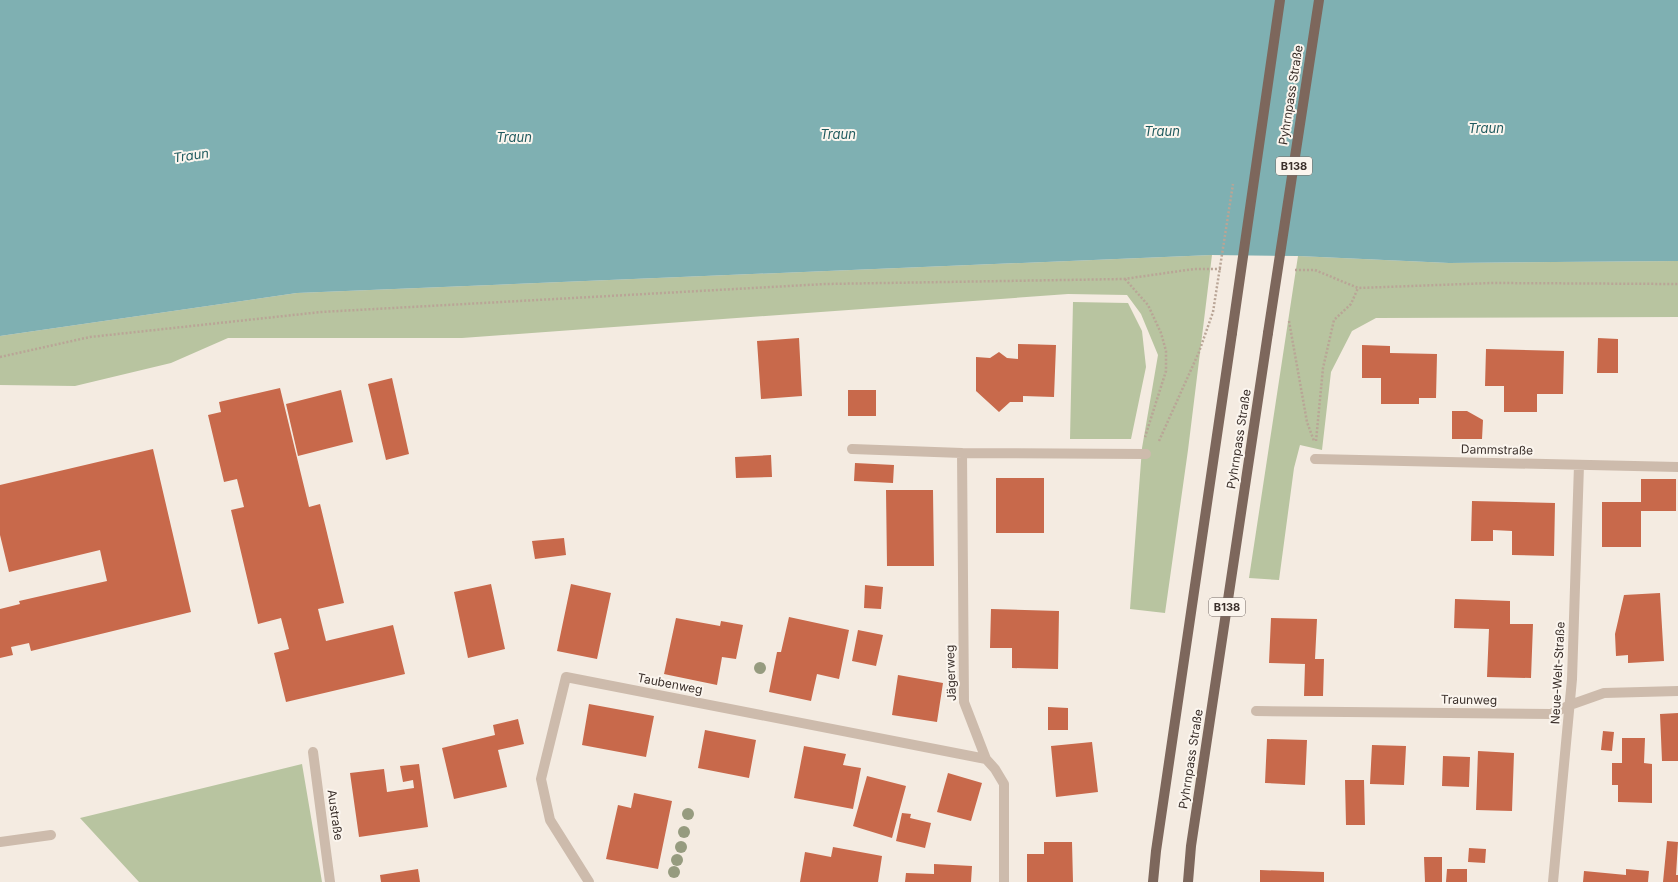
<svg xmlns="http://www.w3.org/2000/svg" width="1678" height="882" viewBox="0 0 1678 882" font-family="Inter,sans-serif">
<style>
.green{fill:#b8c4a0}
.water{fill:#7fb0b2}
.building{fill:#c8694b}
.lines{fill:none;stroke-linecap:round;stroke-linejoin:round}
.path{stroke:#b9a596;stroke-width:2.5;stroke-dasharray:2 2;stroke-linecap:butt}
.street{stroke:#cdbbac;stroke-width:10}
.primary{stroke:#7d675c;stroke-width:10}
.path-bridge{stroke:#b9a596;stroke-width:2.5;stroke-dasharray:2 2;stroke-linecap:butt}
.primary-bridge{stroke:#7d675c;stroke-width:10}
.tree{fill:#969b7f}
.labels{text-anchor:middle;stroke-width:4;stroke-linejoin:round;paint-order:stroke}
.shield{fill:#fbf5ee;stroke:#756b66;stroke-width:1}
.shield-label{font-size:11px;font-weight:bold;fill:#3b302b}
.street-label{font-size:12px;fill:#3b302b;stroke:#fbf5ee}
.water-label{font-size:13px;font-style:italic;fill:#1f5a5e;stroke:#fbf5ee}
</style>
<rect width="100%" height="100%" fill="#f4ebe1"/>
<path class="green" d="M1212,255L1188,450L1165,613L1130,609L1142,448L1158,355L1141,314L1127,295L1068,294L462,338H228L171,363L75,386L0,385V336L297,293Z
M1298,256L1449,263L1678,261V317L1376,318L1352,331L1331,372L1322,450L1300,445L1294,468L1279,580L1249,578Z
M1073,302L1128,303L1142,331L1146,367L1131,439H1070Z
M302,764L322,882H139L80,818Z"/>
<path class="water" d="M0,0H1678V261L1449,263L1298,256L1212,255L297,293L0,336Z"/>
<path class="building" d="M799,338L802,396L761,399L757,341Z
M1598,338L1618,339V373H1597Z
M1018,344L1056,345L1054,397L1023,396V402H1010L999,412L976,391V357L990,358L999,352L1007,358L1018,359Z
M1362,345L1390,346V353L1437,354L1436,398H1419V404H1381V378H1362Z
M1486,349L1564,351L1563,394H1537V412H1504V386H1485Z
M392,378L409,454L386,460L368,384Z
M280,388L309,507L320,504L344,603L318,609L326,641L393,625L405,674L286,702L274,653L289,649L281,618L258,624L231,510L244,507L237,479L224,482L208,415L221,412L219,402Z
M341,390L353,442L298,456L286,404Z
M848,390H876V416H848Z
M1452,411H1467L1483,420L1482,439H1452Z
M153,449L191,612L31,651L29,643L11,647L13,655L0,658V609L20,604L19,601L107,581L100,550L9,572L0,535V485Z
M771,455L772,477L736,478L735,457Z
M855,463L894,465L893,483L854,481Z
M996,478H1044V533H996Z
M1641,479H1676V511H1641V547H1602V502H1641Z
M886,490H933L934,566H887Z
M1472,501L1555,503L1554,556L1512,555V531L1493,530V541H1471Z
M564,538L566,555L535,559L532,541Z
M491,584L505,649L468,658L454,592Z
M571,584L611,593L597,659L557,651Z
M865,585L883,587L881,609L864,608Z
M1660,593L1664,661L1628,663V655L1616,656L1615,634L1624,595Z
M1455,599L1510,601V624H1533L1531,678L1487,677L1489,629L1454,628Z
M991,609L1059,611L1058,669L1012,668V648H990Z
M789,617L849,630L839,679L817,674L811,701L769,692L777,652H781Z
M676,618L720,626L721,621L743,625L736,659L722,657L717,685L664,674Z
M1271,618L1317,619L1315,659H1324L1323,696H1304L1305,664L1269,663Z
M858,630L883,635L876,666L852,661Z
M898,675L943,683L937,722L892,715Z
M589,704L654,716L646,757L582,745Z
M1048,707L1068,708V730H1048Z
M1678,713V761H1662L1660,714Z
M518,719L524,744L498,750L507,787L454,799L442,748L495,735L493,725Z
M705,730L756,740L749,778L698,768Z
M1603,731L1614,732L1612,751L1601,750Z
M1622,738H1645L1644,763L1652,764V803L1618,802V785H1612V763H1622Z
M1267,739L1307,740L1305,785L1265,783Z
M1092,742L1098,792L1056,797L1051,746Z
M1372,745L1406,746L1404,785L1370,784Z
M804,746L846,754L843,765L861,768L853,809L794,798Z
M1478,751L1514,753L1512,811L1476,810Z
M1443,756L1470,757L1469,787L1442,786Z
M419,764L428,827L359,837L350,773L384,769L387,792L414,788L413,780L403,782L400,766Z
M948,773L982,783L971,821L937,812Z
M867,776L906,786L892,838L853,826Z
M1345,780H1364L1365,825H1346Z
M634,793L672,801L658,869L606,859L618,805L631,808Z
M902,813L911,814L910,818L931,823L925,848L896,841Z
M1667,841L1678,842L1676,875H1678V882H1663Z
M1044,842H1072L1073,882H1027V854H1044Z
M833,847L882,856L878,882H800L805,852L831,857Z
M1469,848L1486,849L1485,863L1468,862Z
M1424,857H1442V882H1425Z
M934,864L972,866L971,882H905L906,873L934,874Z
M418,869L420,882H381L380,875Z
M1447,869H1467V882H1446Z
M1626,869L1649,871L1648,882H1583L1584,871L1626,875Z
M1260,870L1324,872V882H1260Z"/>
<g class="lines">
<path class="path" d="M1295,270H1315L1358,288L1492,283L1678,284
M1125,279L1148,305L1161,333L1166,351V371L1145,437
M1289,321L1307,422L1314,441
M0,357L90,337L321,312L825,284L1124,279L1194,269H1222
M1159,441L1199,352L1213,312
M1316,441L1323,368L1334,320L1351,304L1358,288"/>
<path class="street" d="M852,449L962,453
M1315,459L1678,467
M1256,711L1551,714L1570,705L1604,693L1678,691
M313,752L330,882
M0,842L51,835
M589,882L550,820L541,779L566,677L986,759
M1004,882V784L995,769L986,759L964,702L962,453L1146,454
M1553,882L1572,679L1579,465"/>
<path class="primary" d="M1153,882L1156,851L1232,333
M1188,882L1191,846L1268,333"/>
<path class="path-bridge" d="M1213,312L1233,184"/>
<path class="primary-bridge" d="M1232,333L1280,0
M1268,333L1319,0"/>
</g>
<g class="tree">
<circle cx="760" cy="668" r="6"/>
<circle cx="688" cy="814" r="6"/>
<circle cx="684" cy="832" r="6"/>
<circle cx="681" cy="847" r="6"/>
<circle cx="677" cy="860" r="6"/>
<circle cx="674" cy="872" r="6"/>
</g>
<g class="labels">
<g class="shield">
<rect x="1276" y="157" width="36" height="18" rx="3"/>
<rect x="1209" y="598" width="36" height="18" rx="3"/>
</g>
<g class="shield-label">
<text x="1294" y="170">B138</text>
<text x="1227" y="611">B138</text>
</g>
<g class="street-label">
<text transform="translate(1291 95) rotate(-81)" y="4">Pyhrnpass Straße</text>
<text transform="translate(1239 439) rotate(-81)" y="4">Pyhrnpass Straße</text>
<text transform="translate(1497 450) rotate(1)" y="4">Dammstraße</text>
<text transform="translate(951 673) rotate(-92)" y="4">Jägerweg</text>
<text transform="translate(1558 673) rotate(-87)" y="4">Neue-Welt-Straße</text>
<text transform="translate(670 684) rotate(11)" y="4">Taubenweg</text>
<text transform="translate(1469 700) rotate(1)" y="4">Traunweg</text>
<text transform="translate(1191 759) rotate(-81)" y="4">Pyhrnpass Straße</text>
<text transform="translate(335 815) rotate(82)" y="4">Austraße</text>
</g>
<g class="water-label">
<text x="1486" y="133">Traun</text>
<text x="1162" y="136">Traun</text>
<text x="838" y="139">Traun</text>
<text x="514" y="142">Traun</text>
<text transform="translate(191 155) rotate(-8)" y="5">Traun</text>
</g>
</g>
</svg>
